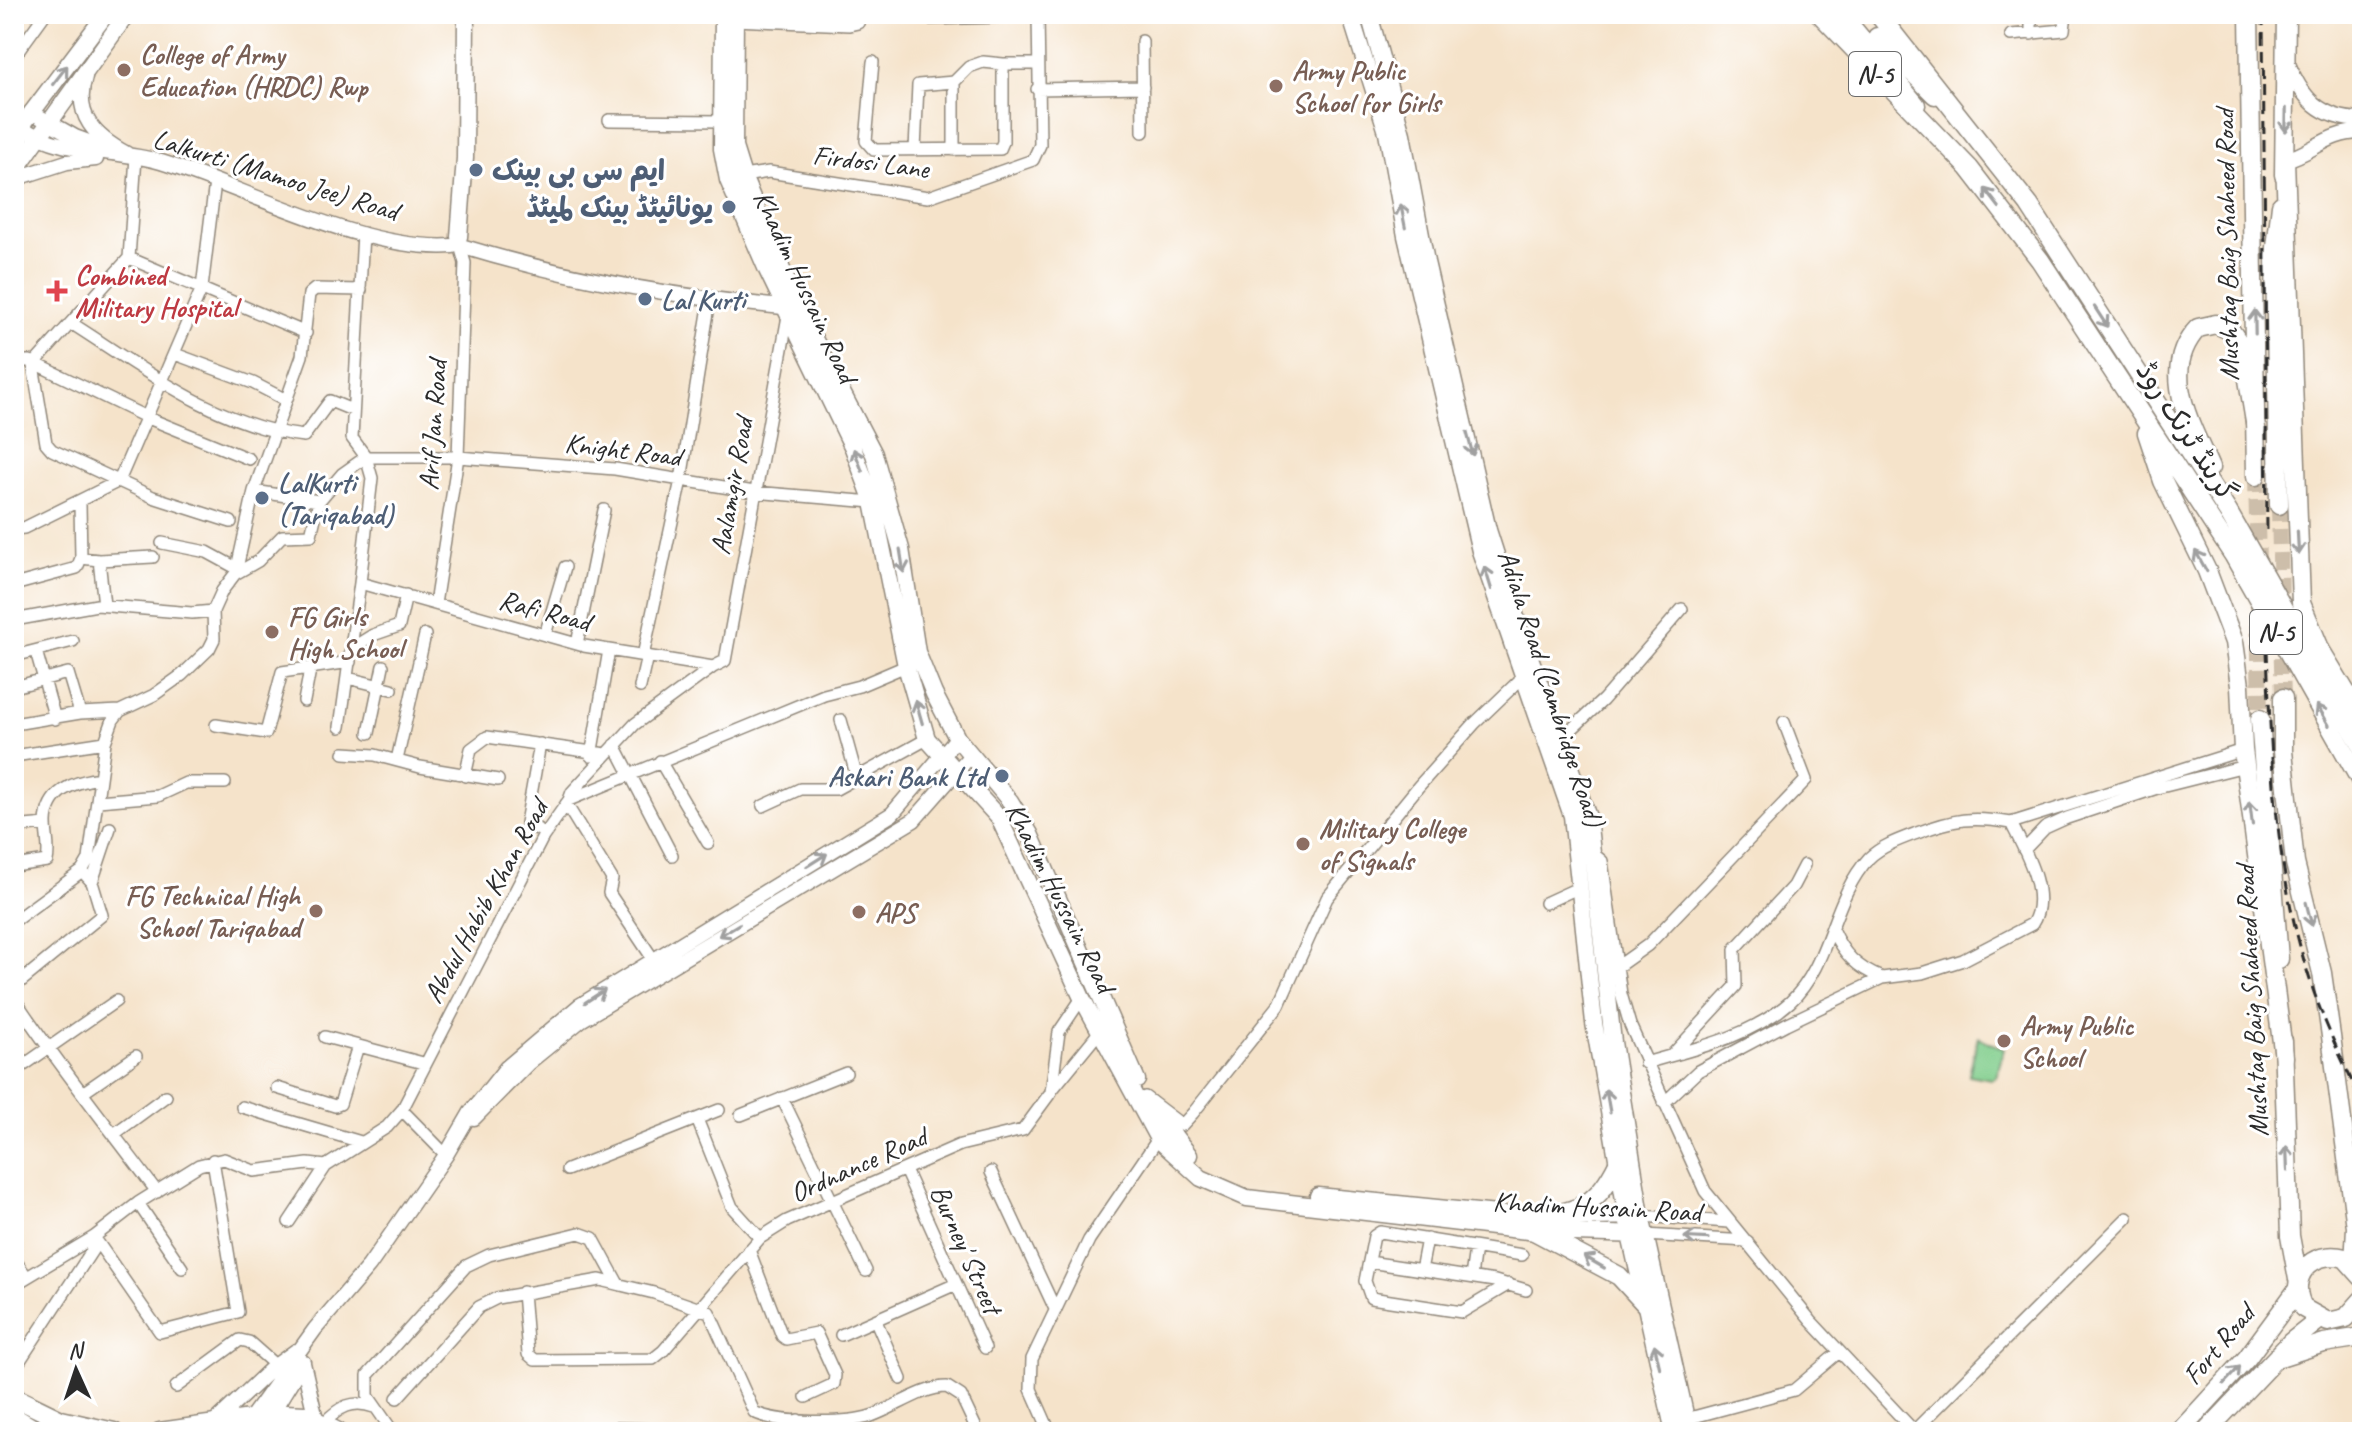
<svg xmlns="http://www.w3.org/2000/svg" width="2376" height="1446" viewBox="0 0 2376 1446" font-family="Caveat,'Playpen Sans Arabic',sans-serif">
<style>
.green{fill:#80cd8b;stroke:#567c5b;stroke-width:2}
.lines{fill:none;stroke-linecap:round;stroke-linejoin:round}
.secondary-tunnel{stroke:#cdbeaa;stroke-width:16;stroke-dasharray:16 8;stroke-linecap:butt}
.minor-casing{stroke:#90877a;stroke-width:14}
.tertiary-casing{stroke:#90877a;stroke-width:17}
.secondary-casing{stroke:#90877a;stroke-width:19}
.primary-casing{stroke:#90877a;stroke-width:21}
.trunk-casing{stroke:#90877a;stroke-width:21}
.minor{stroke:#fff;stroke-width:11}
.tertiary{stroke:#fff;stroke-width:14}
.secondary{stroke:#fff;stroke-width:16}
.primary{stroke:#fff;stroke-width:18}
.trunk{stroke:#fff;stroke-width:18}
.rail{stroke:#2b2b2b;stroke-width:3;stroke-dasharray:12 6;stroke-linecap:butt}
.oneway{stroke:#a0a0a0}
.education-dot{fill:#8d6e63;stroke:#fff;stroke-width:3}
.service-dot{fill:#5c6f8a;stroke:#fff;stroke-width:3}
.health-dot{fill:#e0444e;stroke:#fff;stroke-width:3}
.labels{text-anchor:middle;stroke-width:6;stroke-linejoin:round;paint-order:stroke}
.shield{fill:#fff;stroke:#6b6b6b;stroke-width:2}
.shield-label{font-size:26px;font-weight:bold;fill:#2b2b2b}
.education-label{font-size:28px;font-weight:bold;fill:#785e54;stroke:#fff;text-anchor:start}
.street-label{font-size:28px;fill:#2b2b2b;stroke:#fff}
.service-label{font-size:28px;font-weight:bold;fill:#4e5e75;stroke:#fff;text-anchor:start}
.health-label{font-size:28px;font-weight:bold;fill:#be3a42;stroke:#fff;text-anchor:start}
</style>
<rect width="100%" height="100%" fill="#fff"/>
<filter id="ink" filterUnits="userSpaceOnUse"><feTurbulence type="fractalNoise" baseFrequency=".0125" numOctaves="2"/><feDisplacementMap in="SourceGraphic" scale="16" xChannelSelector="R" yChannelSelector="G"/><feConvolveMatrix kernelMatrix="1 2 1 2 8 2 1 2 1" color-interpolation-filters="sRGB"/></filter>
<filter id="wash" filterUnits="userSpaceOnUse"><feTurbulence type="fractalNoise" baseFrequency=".006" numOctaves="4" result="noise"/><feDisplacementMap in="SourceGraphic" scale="32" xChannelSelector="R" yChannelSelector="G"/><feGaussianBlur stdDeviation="1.8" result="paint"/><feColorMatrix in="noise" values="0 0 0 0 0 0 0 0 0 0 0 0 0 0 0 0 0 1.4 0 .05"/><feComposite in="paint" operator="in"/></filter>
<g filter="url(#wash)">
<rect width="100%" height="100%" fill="#f5e3ca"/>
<path class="green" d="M1978,1037L2004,1049L1996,1077L1991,1079L1969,1075Z"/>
</g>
<g filter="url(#ink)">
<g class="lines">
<path class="secondary-tunnel" d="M2256,476L2258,565
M2279,505L2281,607
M2258,596L2260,719
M2281,634L2283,698"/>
<defs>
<path id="minor" d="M918,14L929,19L1038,16
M2031,14V34
M735,20L849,25L858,23L862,14
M2011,35L2064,30L2066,14
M1142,41L1143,132
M14,57L45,14
M873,62L866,141L874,150L1000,149L1003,142V64H1037
M954,82V150
M1037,89L1143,87
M609,120L722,121
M915,150L918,85L954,82L969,67L983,62L1003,64
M136,157L129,258L33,365L46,443L52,450L153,497L231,522
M743,176L769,172L928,197L1033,160L1040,145L1038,14
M363,233L352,438L366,457L372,478L360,583L584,646L713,667L725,661L788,316
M129,258L306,333
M71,323C142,368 218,427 304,436L330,401L352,410
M175,354L253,383L284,399
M14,361H30L148,418L249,459
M254,491L319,501
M80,504L81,558L99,560L104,605
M14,529L24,528L119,481L202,288L215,182
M162,543L207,552L240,570
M99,560L153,557
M237,568L254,491L302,356L309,294L315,289L361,290
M14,585L77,568L81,558
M435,604L458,457L465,263L461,249
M14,620L97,605L192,613L213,611
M545,635L565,567
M577,644L604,510
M352,648L373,635L399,626L406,595
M36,651L55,719
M14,656L73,641
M643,656L681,480L710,300
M348,678L392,689
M14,687L68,673L80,713
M640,687L647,656
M304,701L310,670
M841,720L857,778
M14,724L80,713L120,711
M216,725L266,733L282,672L350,662
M340,727L360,583
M369,733L383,666
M1560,740L1603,700L1682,609
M540,744L526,823L545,833
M615,745L672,855
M344,753L375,755L420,767L498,780
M14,756L105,742
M591,756L609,650
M397,760L425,635
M660,761L708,843
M465,776L471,749L487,737L606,754
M569,800L572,792L635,724L713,667
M98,801L158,796L186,783H225
M566,804L612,879L609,893L653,959
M763,806L800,789H836L927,739
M14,827L46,824
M2024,850L2045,828L2067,818L2157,788L2245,766
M1591,852L1602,861L1621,994L1630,1025L1705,1191L1811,1321L1915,1432
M14,866L47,861C50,848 46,836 46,823C47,791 73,782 99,778
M92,882L110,828
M1545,903L1580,887
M14,921L82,871L89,859L105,742L113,720L120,711L154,695L182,675L209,649L214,639L213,611L222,591L235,574L258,561L282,536L311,535L319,501L342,474L366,457H458L615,469L754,492L873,502
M1832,929C1843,954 1857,968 1882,978
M1617,967L1648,945L1806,780L1784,722
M14,987L102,915L92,882L82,871
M14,998C58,1065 109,1127 157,1192
M325,1037L423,1063
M1672,1055L1736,986L1735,949L1793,886L1804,865
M1645,1063C1694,1049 1751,1037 1790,1002C1831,964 1831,899 1869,858C1881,846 1901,839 1917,833C1954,819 1972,816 2011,823L2243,750
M14,1072L116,1001
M277,1088L335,1106L340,1104L358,1046
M1051,1091L1100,1031
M84,1092L136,1056
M1145,1097L1182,1125L1193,1113L1279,1005L1327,898L1418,787L1474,724L1523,677
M782,1098L866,1271
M1664,1103L1698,1071L1786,1024L1882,978L1922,973L1963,960L2032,924C2051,895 2025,851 2011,823
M242,1107L361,1142
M402,1110L446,1155
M741,1115L846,1073
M697,1119L732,1207L760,1238
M114,1134L166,1096
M567,1170L719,1110
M905,1170L985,1348
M991,1172L1055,1309
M138,1203L182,1268
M1641,1216L1729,1222
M289,1222L326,1166
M1645,1235L1747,1241
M94,1237L160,1332L238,1312L213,1160
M749,1250L782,1336L786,1339L816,1333L835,1375L834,1384L806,1397
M14,1259L27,1277
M1369,1262L1495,1281L1526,1290
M1421,1270L1427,1239
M1471,1277L1475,1248
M1509,1284L1462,1312L1371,1298L1365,1281L1374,1236L1380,1232L1522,1255
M14,1285L94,1237L138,1203L199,1165L224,1159L254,1171L308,1164L326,1166L387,1127L402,1110L543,837L569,800L824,695L859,686L906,666
M523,1292L528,1354L535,1360L653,1359L663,1351L760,1238L787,1221L960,1145L1023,1130L1051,1092L1059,1032L1082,998
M876,1321L901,1379
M841,1335L956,1284
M19,1362L97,1243
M176,1387L240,1340L249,1342L275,1365
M397,1398L479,1307L497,1298L600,1280L654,1293L709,1312L754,1412C776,1424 847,1424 871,1416C895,1408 922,1387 947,1387L961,1396L978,1432
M1686,1419L1794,1390L1839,1352
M324,1423C339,1407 353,1399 374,1407
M613,1428L756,1432
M1914,1431L2127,1218
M393,1432L368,1396V1375L466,1266L489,1255L579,1233L593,1238L617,1282
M776,1432L798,1420
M1050,1432L1031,1389L1032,1359L1089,1240L1158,1139"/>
<path id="tertiary" d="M2287,61C2301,98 2320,119 2362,120
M85,77C73,115 95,137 127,154
M31,112L75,137L105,148
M21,127C65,156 113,148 161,162C248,189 362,252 453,246
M2285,160C2315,152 2327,132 2362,132
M14,179L67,162L96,159
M464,247C572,280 682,298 794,308
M474,1118L528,1063L581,1020L914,820L971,755
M303,1363L316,1419
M268,1419L303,1362
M213,1424L271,1369L296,1351
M241,1432L315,1329L369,1266L446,1155L471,1112L506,1068L579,1006L892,814L957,738"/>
<path id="secondary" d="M723,14L722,149L728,180L767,270L853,448L873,502L906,666L927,739L999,818L1082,998L1158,1139L1201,1178L1247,1198L1536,1232L1645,1235
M735,14L734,147L743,176L798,308L874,454L901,549L917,652L934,694L957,738L1010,801L1030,834L1137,1080
M1350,14L1387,132L1406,236L1480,551L1572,816L1594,1023L1630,1235L1674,1432
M1369,14L1402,134L1426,262L1488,530L1520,630L1588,817L1613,1042L1641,1216L1689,1432
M14,136L106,14
M14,172L127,14
M459,237L465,158L466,14
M1150,1104L1189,1155
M1318,1196L1538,1218L1641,1216"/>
<path id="primary" d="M1841,14L1916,105
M2249,14L2256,476
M1877,37L1935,95
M2284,175L2286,14
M2279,505L2275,256L2281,205
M2283,698V751L2295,863L2322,973L2331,1036L2356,1227L2354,1264
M2260,719L2279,959
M2283,1041L2290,1236L2298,1279
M1538,1218C1583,1209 1597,1205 1618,1163
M1536,1232L1619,1276L1645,1304
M2362,1277L2345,1258C2311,1249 2287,1277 2303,1308L2328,1322L2346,1318L2362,1300
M2280,1357L2324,1343L2362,1337
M14,1397L61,1420L114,1432
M14,1417L39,1432
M160,1432L285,1414L305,1415L338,1432
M254,1432L280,1428L305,1432
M2179,1432L2247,1358L2297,1290
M2206,1432L2291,1342L2319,1320"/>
<path id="trunk" d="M1820,14L1969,168L2040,260L2234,556L2362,783
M1878,14L2029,205L2228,512L2362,746
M2285,160L2301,603L2321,651L2362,719
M2147,433L2163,481L2207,571L2234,642L2240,686L2243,750L2284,1057
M2210,468C2191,424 2158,370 2198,328L2216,324L2231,331L2243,349L2256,428"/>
</defs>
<use href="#minor" class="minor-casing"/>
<use href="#tertiary" class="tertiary-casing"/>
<use href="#secondary" class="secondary-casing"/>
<use href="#primary" class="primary-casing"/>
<use href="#trunk" class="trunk-casing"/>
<use href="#minor" class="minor"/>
<use href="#tertiary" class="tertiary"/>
<use href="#secondary" class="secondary"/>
<use href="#primary" class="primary"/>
<use href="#trunk" class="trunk"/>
<path class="rail" d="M2263,14L2267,535
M2267,649C2271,760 2275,873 2310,980C2323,1022 2344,1063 2362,1103"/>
</g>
<defs><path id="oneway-shaft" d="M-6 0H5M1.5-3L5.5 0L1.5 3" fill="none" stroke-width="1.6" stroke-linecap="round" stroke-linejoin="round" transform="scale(2)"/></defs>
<g class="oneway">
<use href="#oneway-shaft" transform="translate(60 75) rotate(-52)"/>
<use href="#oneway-shaft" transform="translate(2286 120) rotate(91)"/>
<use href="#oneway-shaft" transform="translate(1992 198) rotate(-128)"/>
<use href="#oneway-shaft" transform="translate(1403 216) rotate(-101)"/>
<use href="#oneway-shaft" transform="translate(2101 317) rotate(57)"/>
<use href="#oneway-shaft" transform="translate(2255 322) rotate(-91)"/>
<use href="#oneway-shaft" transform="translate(1470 444) rotate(75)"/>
<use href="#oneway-shaft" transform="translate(858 460) rotate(-111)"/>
<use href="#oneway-shaft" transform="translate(2298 543) rotate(87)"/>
<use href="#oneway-shaft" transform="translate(902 561) rotate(81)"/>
<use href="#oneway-shaft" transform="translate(2201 561) rotate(-119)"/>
<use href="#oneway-shaft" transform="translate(1488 578) rotate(-107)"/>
<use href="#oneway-shaft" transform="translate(919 712) rotate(-106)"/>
<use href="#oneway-shaft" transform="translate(2323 715) rotate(-120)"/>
<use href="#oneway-shaft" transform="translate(2251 813) rotate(-97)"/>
<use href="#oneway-shaft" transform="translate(817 860) rotate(-32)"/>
<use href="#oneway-shaft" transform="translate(2309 914) rotate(76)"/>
<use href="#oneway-shaft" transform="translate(729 930) rotate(149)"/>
<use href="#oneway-shaft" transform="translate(595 996) rotate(-33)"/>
<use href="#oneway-shaft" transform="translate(1608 1101) rotate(-100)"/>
<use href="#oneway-shaft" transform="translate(2287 1158) rotate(-92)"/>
<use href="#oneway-shaft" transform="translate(1696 1238) rotate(-177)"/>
<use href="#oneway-shaft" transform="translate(1594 1262) rotate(-150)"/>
<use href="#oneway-shaft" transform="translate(1657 1356) rotate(-103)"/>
<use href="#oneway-shaft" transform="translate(2232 1375) rotate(-47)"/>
</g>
</g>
<g class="education-dot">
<circle cx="124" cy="70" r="8"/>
<circle cx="1276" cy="86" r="8"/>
<circle cx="272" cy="632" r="8"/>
<circle cx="1303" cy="844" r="8"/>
<circle cx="316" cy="911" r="8"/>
<circle cx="859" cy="912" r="8"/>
<circle cx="2004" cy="1041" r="8"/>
</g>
<g class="service-dot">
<circle cx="476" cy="170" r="8"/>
<circle cx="729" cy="207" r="8"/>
<circle cx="645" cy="299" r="8"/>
<circle cx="262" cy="498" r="8"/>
<circle cx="1002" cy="776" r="8"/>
</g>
<path class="health-dot" d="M53 279h8v8h8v8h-8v8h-8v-8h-8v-8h8z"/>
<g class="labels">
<g class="shield">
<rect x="1849" y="52" width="52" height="44" rx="6"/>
<rect x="2250" y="610" width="52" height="44" rx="6"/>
</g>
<g class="shield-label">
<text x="1875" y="83">N-5</text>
<text x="2276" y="641">N-5</text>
</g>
<g class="education-label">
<text x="140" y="64">College of Army<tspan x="140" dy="32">Education (HRDC) Rwp</tspan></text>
<text x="1292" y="80">Army Public<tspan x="1292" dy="32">School for Girls</tspan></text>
<text x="288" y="626">FG Girls<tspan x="288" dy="32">High School</tspan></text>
<text x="1319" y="838">Military College<tspan x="1319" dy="32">of Signals</tspan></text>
<text x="300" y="905" text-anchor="end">FG Technical High<tspan x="300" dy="32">School Tariqabad</tspan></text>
<text x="875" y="922">APS</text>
<text x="2020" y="1035">Army Public<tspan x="2020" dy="32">School</tspan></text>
</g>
<g class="street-label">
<text transform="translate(871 161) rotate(7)" y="10">Firdosi Lane</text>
<text transform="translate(276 174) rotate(17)" y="10">Lalkurti (Mamoo Jee) Road</text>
<text transform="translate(2226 245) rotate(-91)" y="10">Mushtaq Baig Shaheed Road</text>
<text transform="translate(806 286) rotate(65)" y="10">Khadim Hussain Road</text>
<text transform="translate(432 425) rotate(-86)" y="10">Arif Jan Road</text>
<text transform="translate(2187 431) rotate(57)" y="10">گرینڈ ٹرنک روڈ</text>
<text transform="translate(623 449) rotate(7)" y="10">Knight Road</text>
<text transform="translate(731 486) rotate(-80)" y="10">Aalamgir Road</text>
<text transform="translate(545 610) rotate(15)" y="10">Rafi Road</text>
<text transform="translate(1552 688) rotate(72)" y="10">Adiala Road (Cambridge Road)</text>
<text transform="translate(1061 897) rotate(63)" y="10">Khadim Hussain Road</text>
<text transform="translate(485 901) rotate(-61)" y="10">Abdul Habib Khan Road</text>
<text transform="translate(2251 1001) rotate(-93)" y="10">Mushtaq Baig Shaheed Road</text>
<text transform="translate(858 1164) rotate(-24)" y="10">Ordnance Road</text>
<text transform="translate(1597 1206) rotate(3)" y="10">Khadim Hussain Road</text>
<text transform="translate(967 1249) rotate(66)" y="10">Burney' Street</text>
<text transform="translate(2218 1344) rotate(-50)" y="10">Fort Road</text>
</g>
<g class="service-label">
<text x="492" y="180">ایم سی بی بینک</text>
<text x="713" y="217" text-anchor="end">یونائیٹڈ بینک لمیٹڈ</text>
<text x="661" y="309">Lal Kurti</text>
<text x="278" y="492">LalKurti<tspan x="278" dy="32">(Tariqabad)</tspan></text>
<text x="986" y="786" text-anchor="end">Askari Bank Ltd</text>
</g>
<g class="health-label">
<text x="75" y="285">Combined<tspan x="75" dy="32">Military Hospital</tspan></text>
</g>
</g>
<rect width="2376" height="1446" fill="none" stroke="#fff" stroke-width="48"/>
<g transform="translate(76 1370) rotate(357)" stroke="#ffffff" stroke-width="6" paint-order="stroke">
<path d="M0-6L14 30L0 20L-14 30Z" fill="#2b2b2b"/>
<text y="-12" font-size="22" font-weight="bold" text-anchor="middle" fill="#2b2b2b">N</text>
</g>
</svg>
